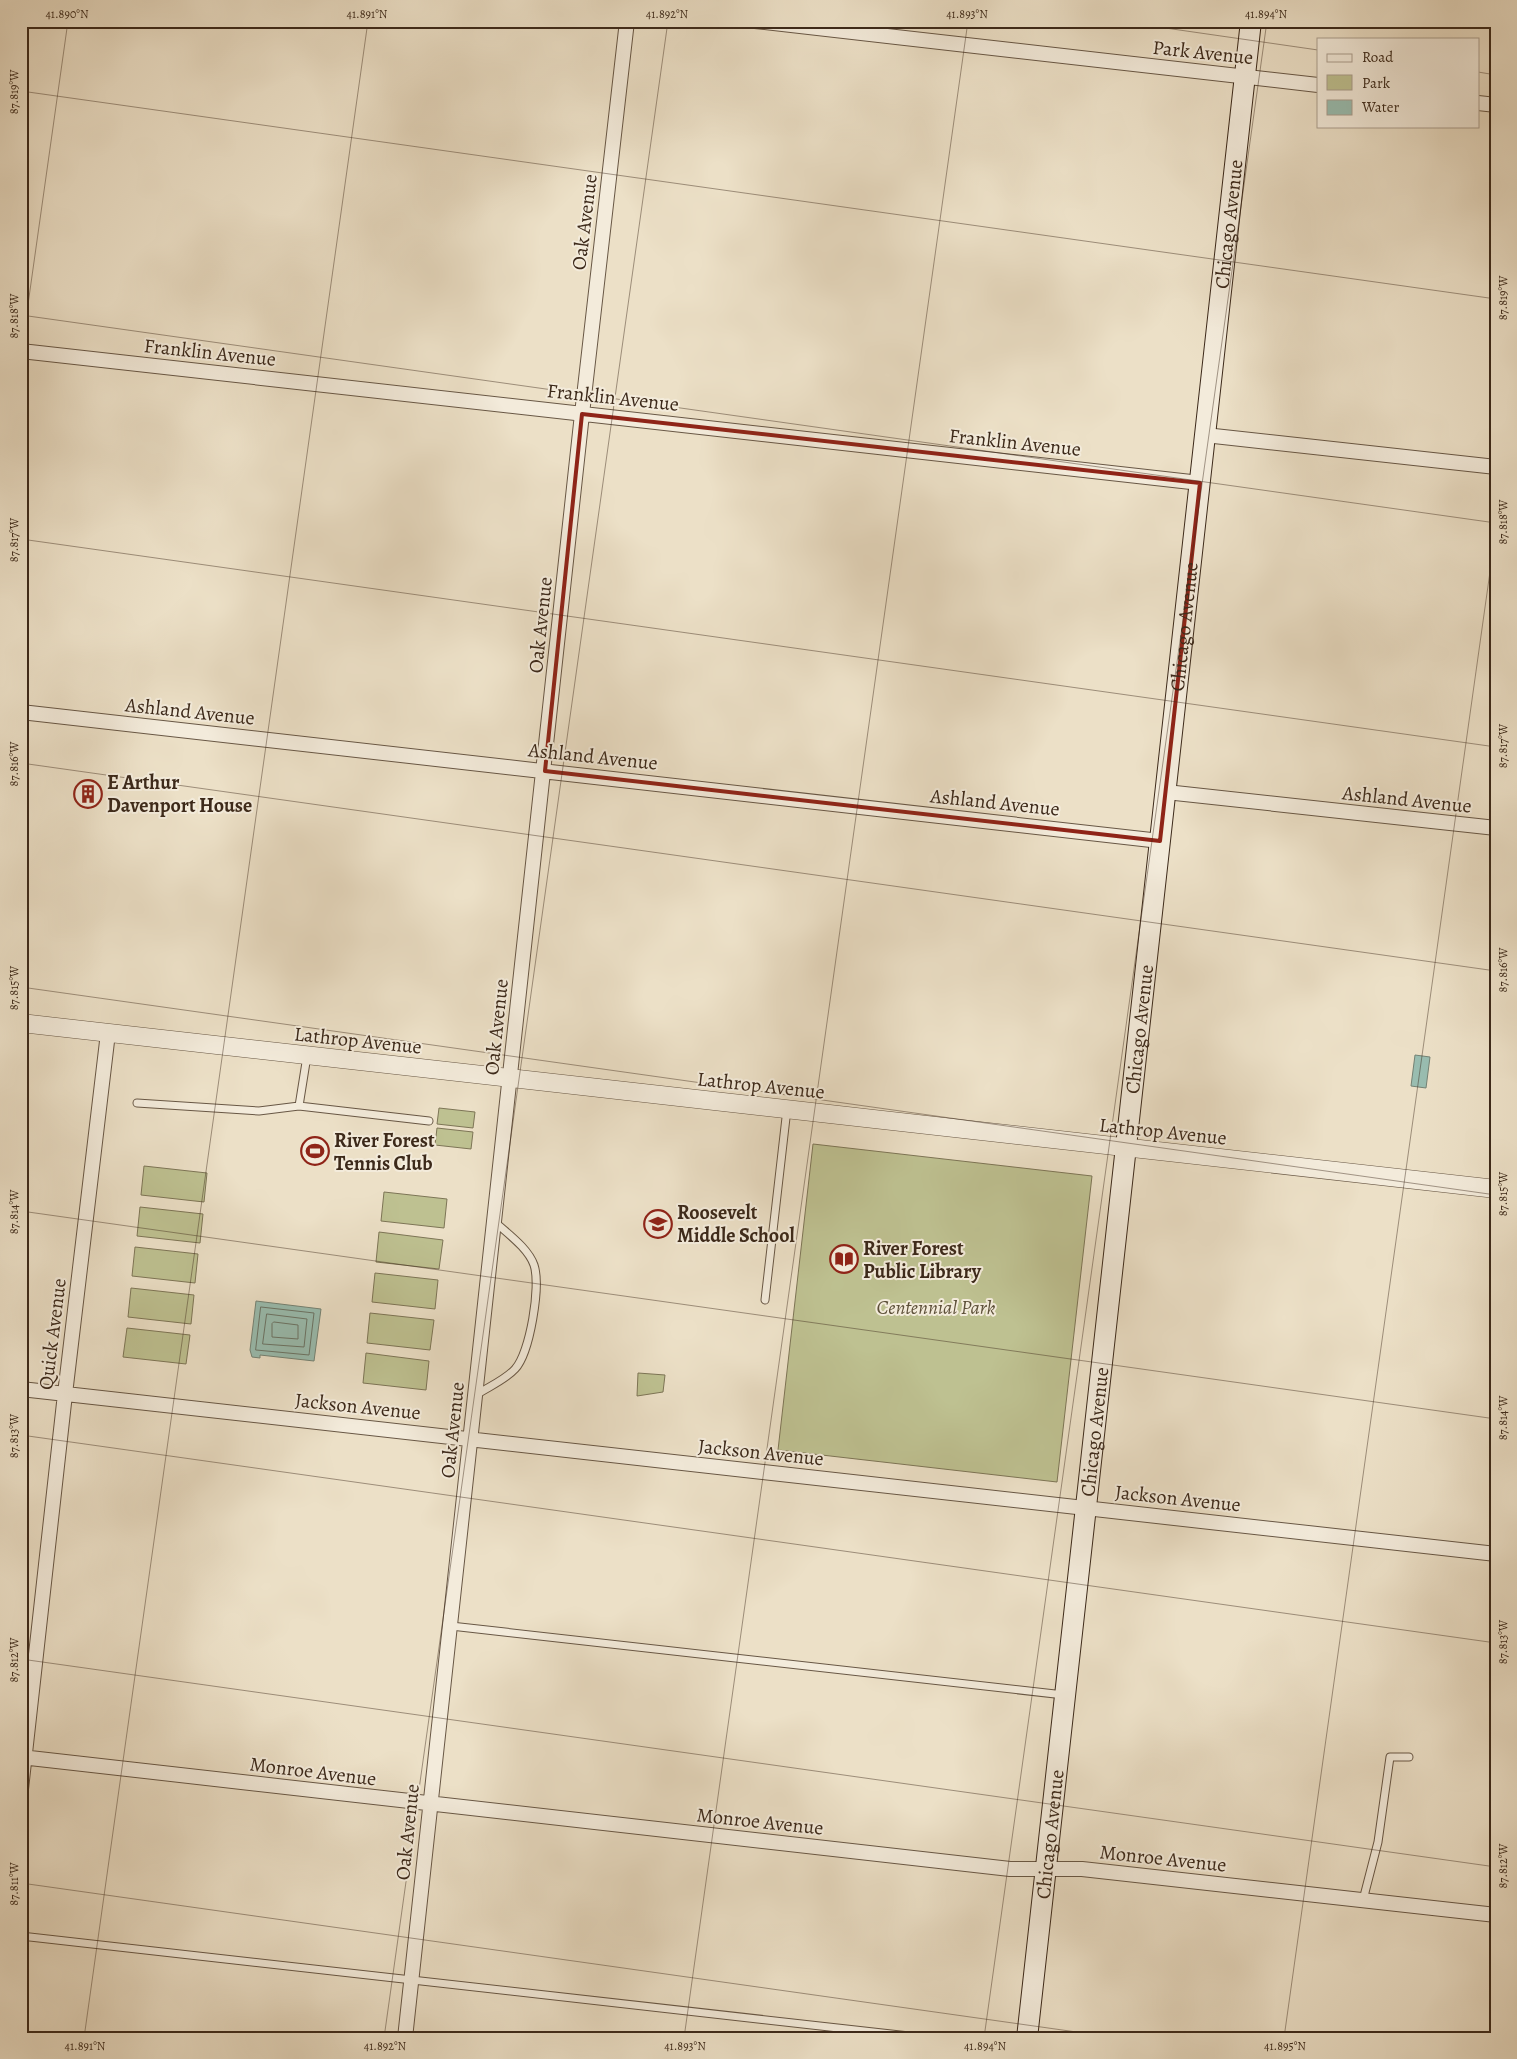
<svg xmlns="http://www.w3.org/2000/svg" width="1517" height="2059" viewBox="0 0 1517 2059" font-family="Alegreya,serif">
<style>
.green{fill:#bec191;stroke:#7d7556}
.water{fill:#99bdb0;stroke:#748274}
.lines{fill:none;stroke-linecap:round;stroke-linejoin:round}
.shore{stroke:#6a7365;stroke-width:1}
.service-casing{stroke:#685745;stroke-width:9}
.minor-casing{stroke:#685745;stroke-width:16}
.tertiary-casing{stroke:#685745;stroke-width:19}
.secondary-casing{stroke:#3c291a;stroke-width:22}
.service{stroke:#f3ebdb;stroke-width:7}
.minor{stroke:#f3ebdb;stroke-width:14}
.tertiary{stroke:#f3ebdb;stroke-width:18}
.secondary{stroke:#f3ebdb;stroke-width:20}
.marked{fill:none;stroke:#8f2418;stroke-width:4;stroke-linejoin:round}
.ticks{fill:none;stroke:#3c291a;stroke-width:1;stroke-opacity:0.45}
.labels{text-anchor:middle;stroke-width:4;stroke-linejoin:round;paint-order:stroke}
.street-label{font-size:20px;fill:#3c291a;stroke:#f3ebdb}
.poi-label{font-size:20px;font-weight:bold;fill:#3c291a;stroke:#f3ebdb;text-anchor:start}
.park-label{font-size:20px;font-style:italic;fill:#5c4f38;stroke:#f3ebdb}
.neatline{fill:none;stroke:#3c291a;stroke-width:2}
.ticks-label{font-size:12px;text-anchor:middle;fill:#3c291a}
</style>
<rect width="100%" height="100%" fill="#ece0c7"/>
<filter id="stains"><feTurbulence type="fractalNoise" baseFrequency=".004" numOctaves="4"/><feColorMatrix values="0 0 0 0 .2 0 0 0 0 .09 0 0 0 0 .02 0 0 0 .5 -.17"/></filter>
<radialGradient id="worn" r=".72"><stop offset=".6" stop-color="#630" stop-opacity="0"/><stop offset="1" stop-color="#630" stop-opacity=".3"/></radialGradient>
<path class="green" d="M439,1108L475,1112L473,1128L437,1124Z
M437,1128L473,1132L471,1149L435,1145Z
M813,1144L1092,1176L1057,1482L778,1450Z
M144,1166L207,1173L204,1202L141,1195Z
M384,1192L447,1199L444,1228L381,1221Z
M140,1207L203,1214L200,1243L137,1236Z
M379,1232L443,1240L439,1269L376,1262Z
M135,1247L198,1254L195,1283L132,1276Z
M375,1273L438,1280L435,1309L372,1302Z
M131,1288L194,1295L191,1324L128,1317Z
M370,1313L434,1320L430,1350L367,1343Z
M127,1328L190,1335L186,1364L123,1357Z
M366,1353L429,1361L426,1390L363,1383Z
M638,1373L665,1375L663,1392L637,1396Z"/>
<path class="water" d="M1415,1055L1430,1057L1426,1088L1411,1086Z
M256,1301L321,1309L314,1361L260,1355V1358L252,1357L250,1350Z"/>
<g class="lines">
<path class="shore" d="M261,1307L314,1313L309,1355L256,1350Z
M267,1314L307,1319L304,1347L263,1344Z
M274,1322L298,1325V1339L272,1337V1324Z"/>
<defs>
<path id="service" d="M137,1103L259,1111L299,1106L429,1121
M299,1106L307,1056
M765,1300L787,1109
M476,1395C488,1387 505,1380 515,1369C530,1353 541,1286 534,1265C528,1248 508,1234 495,1222
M451,1626L1064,1695
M1363,1900L1378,1842L1390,1757H1409
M21,1936L927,2038"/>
<path id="minor" d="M755,21L1318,85
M1478,103L1496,105
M21,351L1200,483
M1205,435L1496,467
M21,712L1160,841
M1166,792L1496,828
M21,1389L1496,1554
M21,1757L1010,1869H1082L1496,1915
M21,1789L65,1394L108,1033
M405,2038L582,414L627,21"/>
<path id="tertiary" d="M21,1023L1496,1189"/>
<g id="secondary">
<path id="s1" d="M1027,2038L1251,21"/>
</g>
</defs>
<use href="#service" class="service-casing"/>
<use href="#minor" class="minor-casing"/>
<use href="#tertiary" class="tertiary-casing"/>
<use href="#secondary" class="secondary-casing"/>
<use href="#service" class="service"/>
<use href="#minor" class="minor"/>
<use href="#tertiary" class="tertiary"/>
<use href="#secondary" class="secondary"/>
</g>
<path class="marked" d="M582,414L1200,483L1160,841L545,771Z"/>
<path class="ticks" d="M1117,21L1318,50M1478,72L1496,75M21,91L1496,299M21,315L1496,523M21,354L68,21M21,539L1496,747M21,763L1496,971M21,987L1496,1195M21,1211L1496,1419M21,1435L1496,1643M21,1659L1496,1867M21,1883L1119,2038M84,2038L368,21M384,2038L668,21M684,2038L968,21M984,2038L1267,21M1284,2038L1496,529"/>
<defs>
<symbol id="building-ring" viewBox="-11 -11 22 22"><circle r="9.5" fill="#f3ebdb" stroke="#8f2418" stroke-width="1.5"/><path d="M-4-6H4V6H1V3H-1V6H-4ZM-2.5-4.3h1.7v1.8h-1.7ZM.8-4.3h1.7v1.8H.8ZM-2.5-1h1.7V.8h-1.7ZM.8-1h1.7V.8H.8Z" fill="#8f2418"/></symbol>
<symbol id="stadium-ring" viewBox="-11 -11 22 22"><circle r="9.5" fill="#f3ebdb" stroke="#8f2418" stroke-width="1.5"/><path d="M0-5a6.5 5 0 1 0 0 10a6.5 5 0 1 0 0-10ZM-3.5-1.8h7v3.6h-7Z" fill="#8f2418"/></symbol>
<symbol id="school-ring" viewBox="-11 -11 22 22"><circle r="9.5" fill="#f3ebdb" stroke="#8f2418" stroke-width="1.5"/><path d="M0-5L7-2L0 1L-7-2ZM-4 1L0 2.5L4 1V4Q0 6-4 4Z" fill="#8f2418"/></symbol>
<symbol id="library-ring" viewBox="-11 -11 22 22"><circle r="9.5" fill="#f3ebdb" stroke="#8f2418" stroke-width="1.5"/><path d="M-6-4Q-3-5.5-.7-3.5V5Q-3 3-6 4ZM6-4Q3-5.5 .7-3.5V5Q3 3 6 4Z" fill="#8f2418"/></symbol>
</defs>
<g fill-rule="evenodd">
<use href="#building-ring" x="72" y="778" width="32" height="32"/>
<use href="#stadium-ring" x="299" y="1135" width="32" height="32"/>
<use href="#school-ring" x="642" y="1208" width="32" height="32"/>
<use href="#library-ring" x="828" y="1243" width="32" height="32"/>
</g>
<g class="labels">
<g class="street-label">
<text transform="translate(1203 52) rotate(6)" y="7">Park Avenue</text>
<text transform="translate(584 222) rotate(-83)" y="7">Oak Avenue</text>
<text dy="7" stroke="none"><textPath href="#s1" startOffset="1825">Chicago Avenue</textPath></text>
<text transform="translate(210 352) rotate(6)" y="7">Franklin Avenue</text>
<text transform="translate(613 397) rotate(6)" y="7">Franklin Avenue</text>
<text transform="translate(1015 442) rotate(6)" y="7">Franklin Avenue</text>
<text transform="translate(540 625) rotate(-84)" y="7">Oak Avenue</text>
<text dy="7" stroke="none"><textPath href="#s1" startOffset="1420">Chicago Avenue</textPath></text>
<text transform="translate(190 711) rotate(6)" y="7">Ashland Avenue</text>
<text transform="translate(593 756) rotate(6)" y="7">Ashland Avenue</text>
<text transform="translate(1407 799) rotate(6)" y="7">Ashland Avenue</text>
<text transform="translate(995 802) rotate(6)" y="7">Ashland Avenue</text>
<text transform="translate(496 1027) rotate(-84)" y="7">Oak Avenue</text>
<text dy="7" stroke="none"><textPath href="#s1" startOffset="1015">Chicago Avenue</textPath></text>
<text transform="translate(358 1040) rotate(6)" y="7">Lathrop Avenue</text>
<text transform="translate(761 1085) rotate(6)" y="7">Lathrop Avenue</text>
<text transform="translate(1163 1131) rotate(6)" y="7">Lathrop Avenue</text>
<text transform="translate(52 1334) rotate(-83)" y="7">Quick Avenue</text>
<text transform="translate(358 1406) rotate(6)" y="7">Jackson Avenue</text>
<text transform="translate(452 1430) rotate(-84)" y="7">Oak Avenue</text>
<text dy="7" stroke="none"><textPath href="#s1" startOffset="610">Chicago Avenue</textPath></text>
<text transform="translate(761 1452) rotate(6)" y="7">Jackson Avenue</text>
<text transform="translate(1178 1498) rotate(6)" y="7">Jackson Avenue</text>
<text transform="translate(313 1771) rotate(7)" y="7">Monroe Avenue</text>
<text transform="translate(760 1821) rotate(6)" y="7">Monroe Avenue</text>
<text transform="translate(407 1832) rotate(-84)" y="7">Oak Avenue</text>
<text dy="7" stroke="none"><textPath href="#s1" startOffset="205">Chicago Avenue</textPath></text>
<text transform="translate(1163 1858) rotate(6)" y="7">Monroe Avenue</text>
</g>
<g class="poi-label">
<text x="107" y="789">E Arthur<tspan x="107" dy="23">Davenport House</tspan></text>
<text x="334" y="1147">River Forest<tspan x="334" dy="23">Tennis Club</tspan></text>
<text x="677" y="1219">Roosevelt<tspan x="677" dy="23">Middle School</tspan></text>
<text x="863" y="1255">River Forest<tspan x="863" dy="23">Public Library</tspan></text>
</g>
<g class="park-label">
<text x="936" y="1314">Centennial Park</text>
</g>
</g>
<rect width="1517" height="2059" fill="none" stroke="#ece0c7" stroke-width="55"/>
<rect x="1317" y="38" width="162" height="90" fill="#f3ebdb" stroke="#aa9d8e"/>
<rect x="1327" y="54" width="25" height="8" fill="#f3ebdb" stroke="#aa9d8e"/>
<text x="1362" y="62" font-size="15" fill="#3c291a">Road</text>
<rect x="1327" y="75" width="25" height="15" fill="#bec191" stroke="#aa9d8e"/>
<text x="1362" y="88" font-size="15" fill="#3c291a">Park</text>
<rect x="1327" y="100" width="25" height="15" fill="#99bdb0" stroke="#aa9d8e"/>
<text x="1362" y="112" font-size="15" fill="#3c291a">Water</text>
<rect x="28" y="28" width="1462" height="2004" class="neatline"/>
<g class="ticks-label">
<text x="67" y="18">41.890°N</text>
<text x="367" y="18">41.891°N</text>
<text x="667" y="18">41.892°N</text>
<text x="967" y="18">41.893°N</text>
<text x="1266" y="18">41.894°N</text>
<text transform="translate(14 92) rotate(-90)" y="4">87.819°W</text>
<text transform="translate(1503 298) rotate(-90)" y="4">87.819°W</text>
<text transform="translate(14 316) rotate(-90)" y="4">87.818°W</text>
<text transform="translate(1503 522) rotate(-90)" y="4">87.818°W</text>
<text transform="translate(14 540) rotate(-90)" y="4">87.817°W</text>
<text transform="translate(1503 746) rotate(-90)" y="4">87.817°W</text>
<text transform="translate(14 764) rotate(-90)" y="4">87.816°W</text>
<text transform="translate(1503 970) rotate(-90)" y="4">87.816°W</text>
<text transform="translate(14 988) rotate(-90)" y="4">87.815°W</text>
<text transform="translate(1503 1194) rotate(-90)" y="4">87.815°W</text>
<text transform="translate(14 1212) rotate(-90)" y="4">87.814°W</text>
<text transform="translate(1503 1418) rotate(-90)" y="4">87.814°W</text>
<text transform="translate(14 1436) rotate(-90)" y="4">87.813°W</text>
<text transform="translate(1503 1642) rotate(-90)" y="4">87.813°W</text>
<text transform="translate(14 1660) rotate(-90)" y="4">87.812°W</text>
<text transform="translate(1503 1866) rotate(-90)" y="4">87.812°W</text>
<text transform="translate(14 1884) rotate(-90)" y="4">87.811°W</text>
<text x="85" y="2050">41.891°N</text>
<text x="385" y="2050">41.892°N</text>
<text x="685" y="2050">41.893°N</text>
<text x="985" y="2050">41.894°N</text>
<text x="1285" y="2050">41.895°N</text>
</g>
<rect width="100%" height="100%" filter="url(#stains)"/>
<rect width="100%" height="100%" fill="url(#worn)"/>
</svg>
